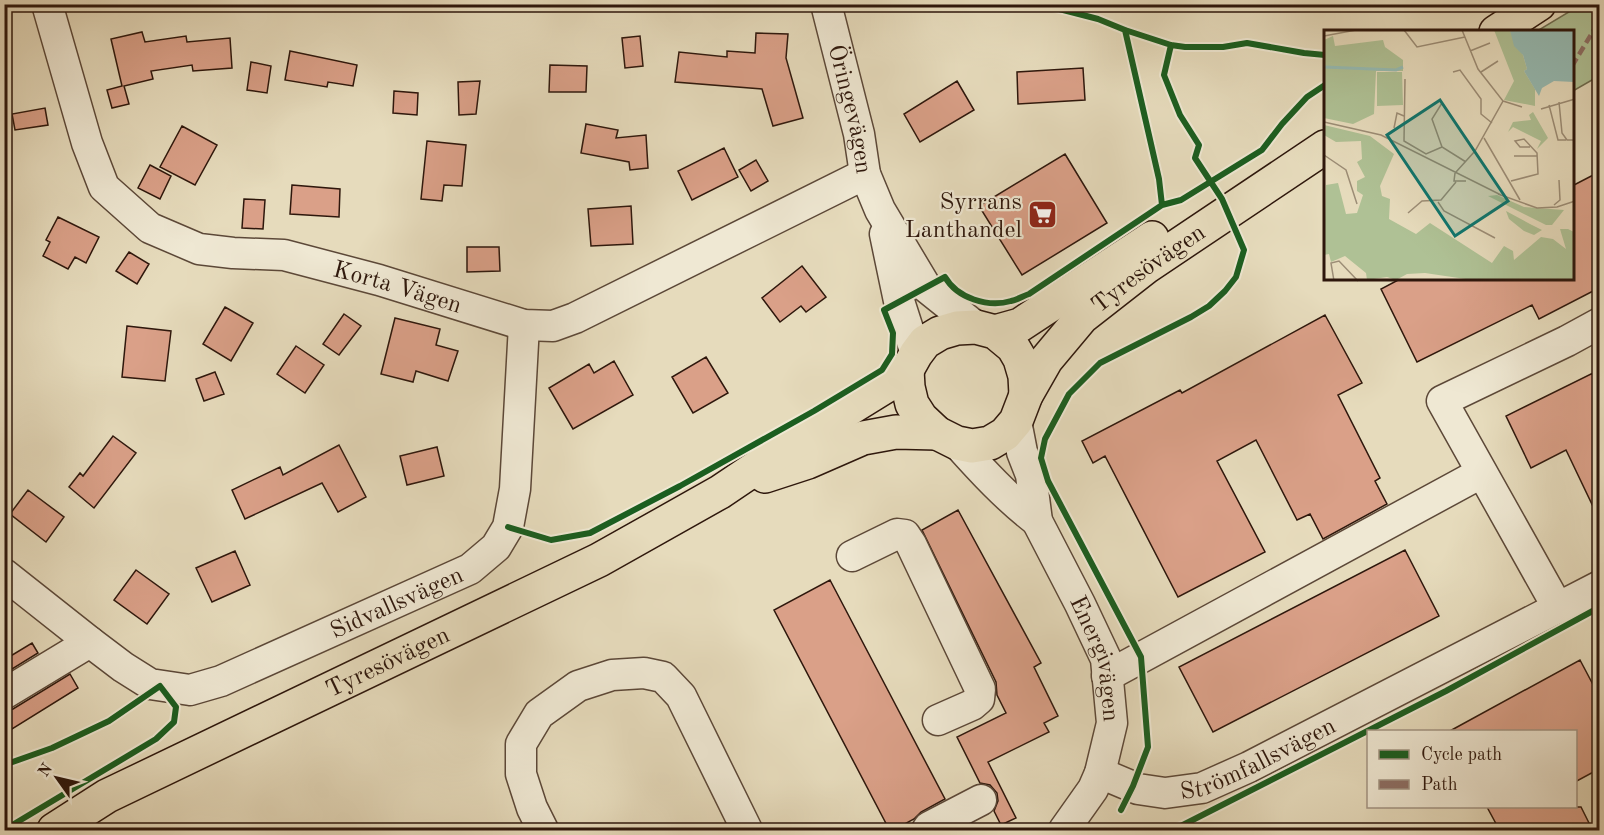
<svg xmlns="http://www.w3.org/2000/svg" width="1604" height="835" viewBox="0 0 1604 835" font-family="'Old Standard TT',serif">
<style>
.green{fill:#afc195;stroke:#6e6c50;stroke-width:1.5}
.building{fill:#daa088;stroke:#2e170c;stroke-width:1.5}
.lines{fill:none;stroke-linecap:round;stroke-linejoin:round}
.minor-casing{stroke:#5c4838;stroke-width:33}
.major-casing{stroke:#2e170c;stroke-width:36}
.minor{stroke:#efe8d3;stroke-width:30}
.major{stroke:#e6dbbc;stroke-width:33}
.quiet{stroke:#8d6e63;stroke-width:4.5;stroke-dasharray:9 4.5;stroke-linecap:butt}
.cycleway-casing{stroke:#efe8d3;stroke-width:10}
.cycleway{stroke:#1b5e20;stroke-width:6}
.labels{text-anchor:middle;stroke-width:4.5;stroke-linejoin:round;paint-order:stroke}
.street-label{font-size:24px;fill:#2e170c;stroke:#efe8d3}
.poi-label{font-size:24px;fill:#2e170c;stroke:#efe8d3;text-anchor:end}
.inset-river{fill:none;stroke:#96bbb3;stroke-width:3}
.inset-road{fill:none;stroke:#9c8d76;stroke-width:1.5}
.view{fill:#0f766e;fill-opacity:0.15;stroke:#0f766e;stroke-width:3}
.inset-edge{fill:none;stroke:#2e170c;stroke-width:3}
</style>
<rect width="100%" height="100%" fill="#e6dbbc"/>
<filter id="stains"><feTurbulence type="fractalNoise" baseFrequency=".00333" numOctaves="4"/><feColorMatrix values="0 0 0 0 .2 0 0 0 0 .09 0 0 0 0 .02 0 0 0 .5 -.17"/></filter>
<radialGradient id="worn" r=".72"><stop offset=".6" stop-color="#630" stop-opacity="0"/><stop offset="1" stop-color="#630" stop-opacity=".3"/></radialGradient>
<path class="green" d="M1582,4L1599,5V76L1573,91L1572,32L1537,31Z"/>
<path class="building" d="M142,32L145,42L186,36L187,42L230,38L232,68L193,71L192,65L151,71L153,79L124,86L129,104L112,108L107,90L122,86L111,39Z
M756,33L788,34L786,58L803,118L773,126L762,89L675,82L679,52L727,57V51L755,53Z
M640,36L643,66L625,68L622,38Z
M290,51L357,65L353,86L328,82L327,87L285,80Z
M251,62L271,66L267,93L247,90Z
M550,65L587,66L586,92H549Z
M1083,68L1085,100L1018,104L1017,72Z
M480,81L476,114L459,115L458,82Z
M957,81L974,110L920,142L904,114Z
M394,91L418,93L417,115L393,113Z
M45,108L48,125L15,130L12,114Z
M586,124L618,130L616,138L646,135L648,168L630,170L629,162L581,153Z
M182,126L217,145L195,185L160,167Z
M427,141L466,145L462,186L444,185L442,201L421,199Z
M724,148L738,177L692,200L678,171Z
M1065,154L1107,223L1022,275L979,206Z
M756,160L768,181L751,191L739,170Z
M150,165L171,176L160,199L138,188Z
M1599,172V288L1539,319L1532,305L1417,362L1381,289L1400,279H1572V186Z
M292,185L340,189L339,217L290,214Z
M244,199L265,200L263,229L242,228Z
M631,206L633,244L591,246L588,209Z
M58,217L99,237L86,263L75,257L68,269L43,256L50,242L46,240Z
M467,247H499L500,271L467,272Z
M129,252L149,264L137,284L116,271Z
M802,266L826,297L806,312L801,306L780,322L762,298Z
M225,307L253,323L231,361L203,344Z
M344,314L361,326L339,355L323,344Z
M1325,315L1362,383L1338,395L1380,478L1375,481L1387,504L1323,539L1310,514L1297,520L1256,440L1217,461L1265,552L1178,597L1105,456L1093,463L1082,441L1180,390L1182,393Z
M395,318L440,329L436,345L458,351L448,381L416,371L413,382L381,374Z
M127,326L171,331L165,381L122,377Z
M296,346L324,365L305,393L277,374Z
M706,357L728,393L693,413L672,377Z
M614,361L633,395L573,429L549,388L589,364L594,373Z
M215,372L224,394L204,401L196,379Z
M1593,373L1599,386V519L1566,450L1531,468L1506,416Z
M113,436L136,453L94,508L69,487L80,473L83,476Z
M339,445L366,497L338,512L322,483L245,519L232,490L280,467L283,475Z
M437,447L444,476L407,485L400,456Z
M28,490L64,517L46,542L10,514Z
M958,510L1041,663L1034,667L1058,716L1044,723L1049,732L988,762L1016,818L1001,825L994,811L998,801L997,793L990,785L980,783L957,737L1006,713L997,695L996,682L922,530Z
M1405,550L1439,616L1213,732L1179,667Z
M235,551L250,585L212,602L196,568Z
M136,570L169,594L147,624L114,600Z
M830,580L945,799L921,812L914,819L892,831H890L774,610Z
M32,643L38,653L4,674V660Z
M1580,660L1599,696V769L1575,782V732H1448Z
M70,674L78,688L4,734V711L13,709Z
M1487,807H1581L1593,831H1500Z"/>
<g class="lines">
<defs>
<g id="minor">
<path id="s1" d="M47,4L87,143L104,187L150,228L199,249L233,253L284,255L379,280L524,325L553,326L575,318L865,174"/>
<path id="s2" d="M826,4L859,134L865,174L880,210L926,287L976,327"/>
<path d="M885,234L899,301L916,354"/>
<path id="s3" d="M1016,421L1022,452L1031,475L1037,521L1080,604L1106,659L1112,723L1100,773L1093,789L1064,830"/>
<path d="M957,443C982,471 1007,498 1037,521"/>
<path d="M852,556L897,534L905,535L911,544L980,689L979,699L972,705L938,720"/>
<path id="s4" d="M4,574L90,642L123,667L150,684L190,690L221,681L470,569L496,547L508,527L515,489L524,325"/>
<path d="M1558,608L1442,401L1567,341L1600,323"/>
<path d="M1107,676L1481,473"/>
<path d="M4,694L90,642"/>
<path id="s5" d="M1100,773L1138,789L1165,793L1202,788L1249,767L1600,586"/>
<path d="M543,830L532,808L521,774V744L539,714L578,686L612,675L644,673L663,677L681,696L747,830"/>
<path d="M927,830L929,827L981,800"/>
</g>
<g id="major">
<path d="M1496,32L1539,4"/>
<path d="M995,332L1020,325L1152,238"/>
<path id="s6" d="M907,370L908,387L912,404L921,418L937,433L957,443L972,446L990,443L1005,434L1016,421L1026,395L1046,360L1082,317L1146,267L1325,147"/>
<path d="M765,476L808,462L863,438L896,432L937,433"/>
<path id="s7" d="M54,830L107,796L599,560L720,492L784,449L886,386L907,370L916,354L925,342L940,333L957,328L976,327L995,332L1013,347L1020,359L1025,376L1026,395"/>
</g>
</defs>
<use href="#minor" class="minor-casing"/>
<use href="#major" class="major-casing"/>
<use href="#minor" class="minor"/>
<use href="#major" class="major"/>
<path class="quiet" d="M1572,66L1600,20"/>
<defs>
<path id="cycleway" d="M1040,4L1098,19L1125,30L1171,45L1185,47H1223L1247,43L1304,53L1325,55
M1125,30L1159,179L1162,205
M508,527L551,540L590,533L680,486L814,411L882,370L892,354L893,333L884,310L945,277C957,298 988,308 1011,301C1017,300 1023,296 1029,294L1162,205L1181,200L1262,150L1282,124L1307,97L1325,85
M4,765L52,748L109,721L160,686L176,707L174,722L156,739L4,830
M1121,810L1133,786L1148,747L1141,657L1048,481L1041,458L1045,439L1069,394L1100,363L1191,317L1209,306L1225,291L1236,277L1244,250L1222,199L1195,158L1199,145L1180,115L1164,75L1171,45
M1173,830L1446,691L1600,607"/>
</defs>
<use href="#cycleway" class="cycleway-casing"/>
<use href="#cycleway" class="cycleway"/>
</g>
<defs>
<symbol id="supermarket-square" viewBox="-11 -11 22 22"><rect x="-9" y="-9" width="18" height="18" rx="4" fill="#8f2418" stroke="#efe8d3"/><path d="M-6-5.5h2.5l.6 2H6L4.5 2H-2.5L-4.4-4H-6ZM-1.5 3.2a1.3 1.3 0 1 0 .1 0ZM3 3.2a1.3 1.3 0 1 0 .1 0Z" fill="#fff"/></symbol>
</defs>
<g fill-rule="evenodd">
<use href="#supermarket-square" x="1026" y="198" width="33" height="33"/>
</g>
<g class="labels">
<g class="street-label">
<text dy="8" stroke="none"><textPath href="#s2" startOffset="108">Öringevägen</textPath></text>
<text dy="8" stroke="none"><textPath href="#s6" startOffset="370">Tyresövägen</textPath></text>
<text dy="8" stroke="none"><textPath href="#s1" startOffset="510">Korta Vägen</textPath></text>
<text dy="8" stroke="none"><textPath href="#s4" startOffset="448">Sidvallsvägen</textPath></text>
<text dy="8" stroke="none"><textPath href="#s3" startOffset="254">Energivägen</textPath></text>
<text dy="8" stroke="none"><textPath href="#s7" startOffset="374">Tyresövägen</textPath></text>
<text dy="8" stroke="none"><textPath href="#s5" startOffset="168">Strömfallsvägen</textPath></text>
</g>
<g class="poi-label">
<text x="1022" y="209">Syrrans<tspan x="1022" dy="28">Lanthandel</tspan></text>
</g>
</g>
<g transform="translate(1324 30)">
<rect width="250" height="250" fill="#e6dbbc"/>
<path d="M170,0H186L199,25L203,39L200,41L211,59V76L180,70L190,51ZM9,6L11,16L59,10L61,17L79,30V41H52L50,84L29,94L0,88V10ZM53,42H78L79,75L53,76ZM209,82L224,108L213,119L217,111L189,97L184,102L189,92L207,90L205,85ZM0,95L46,106L70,124L56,156L58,166L66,169L65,189L92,204L106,193L168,233L180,216L189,221L190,230L217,207L229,209L242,219L236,199H244L250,202V250L155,251L101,243L83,244L72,250L63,247L43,250L42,243L21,226L7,232L5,224L0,225L2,155L14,153L22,184L33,183L39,165L33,161V151L41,147L33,132L38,129L37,111L12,112L0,105ZM173,165L200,177L240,180L228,195H222L164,166ZM182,181L206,194L218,200L210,205L200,201L185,189Z" fill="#afc195"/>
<path d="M186,0H250V52L230,51L218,58L215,66L200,41L203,39L199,25L190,16Z" fill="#96bbb3"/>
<path class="inset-river" d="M0,37L72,40L79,37"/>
<path class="inset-road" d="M80,0L93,17L141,7M0,6L32,0M146,21L166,13M129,42L136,40L157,69V84L168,93M157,42L174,31M81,49L80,111L102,124L118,117M179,71L198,77M235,72L238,103L243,110H251M118,73L108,89L118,117L142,132M225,75L234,110H242M217,79L251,69M0,92L57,105L177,165M70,98L73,83L80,86M160,108L196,170M0,125L22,140L33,174M190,126H213M132,142L151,121L179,71L154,39L138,0M131,143L130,151H142M187,151L214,144L213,123L200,109L191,111L196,117H206M174,164L213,178L233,177L251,171M114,172L120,181L171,208M230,175L236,170L235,150M84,183L98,171L117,170L132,152M10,251L7,233L15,231L34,251"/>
<path class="view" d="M116,70L184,171L131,206L63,105Z"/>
<rect width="250" height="250" class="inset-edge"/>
</g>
<rect width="1604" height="835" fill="none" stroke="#e6dbbc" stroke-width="24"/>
<rect x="6" y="6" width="1592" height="823" fill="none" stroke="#2e170c" stroke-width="3"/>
<rect x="12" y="12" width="1580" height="811" fill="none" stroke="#2e170c" stroke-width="1.5"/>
<rect x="1367" y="730" width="210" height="78" fill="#efe8d3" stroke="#a29483" stroke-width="1.5"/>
<rect x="1379" y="750" width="30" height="9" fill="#1b5e20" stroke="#a29483" stroke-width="1.5"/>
<text x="1421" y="760" font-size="18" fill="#2e170c">Cycle path</text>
<rect x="1379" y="780" width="30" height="9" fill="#8d6e63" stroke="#a29483" stroke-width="1.5"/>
<text x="1421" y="790" font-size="18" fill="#2e170c">Path</text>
<g transform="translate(57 778) rotate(304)" stroke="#efe8d3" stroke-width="4.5" paint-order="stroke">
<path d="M0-4.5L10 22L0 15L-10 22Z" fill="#2e170c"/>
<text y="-9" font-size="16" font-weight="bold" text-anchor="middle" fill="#2e170c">N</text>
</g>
<rect width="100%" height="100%" filter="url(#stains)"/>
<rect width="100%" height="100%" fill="url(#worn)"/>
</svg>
